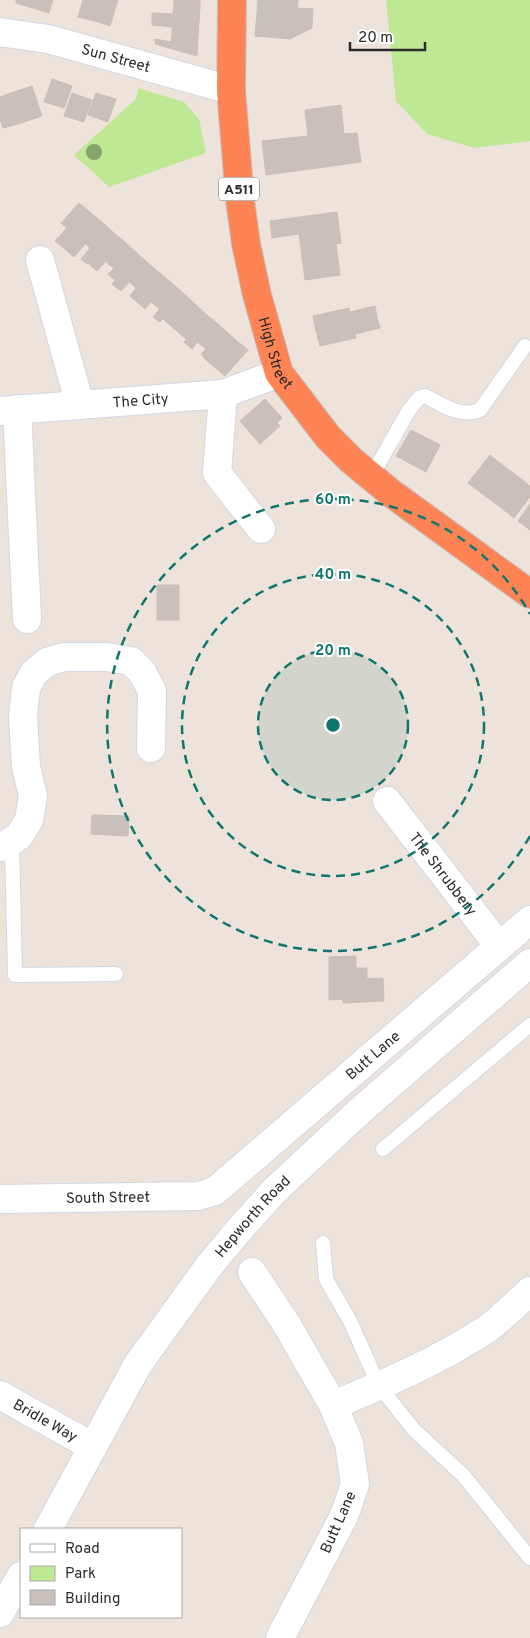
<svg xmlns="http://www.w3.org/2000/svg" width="530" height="1638" viewBox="0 0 530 1638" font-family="Overpass,sans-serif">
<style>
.green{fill:#bee894}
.building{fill:#c9c0bb;stroke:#c9bfb5}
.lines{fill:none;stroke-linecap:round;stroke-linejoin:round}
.lane-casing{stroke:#d1d7e4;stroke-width:16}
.street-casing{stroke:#d1d7e4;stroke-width:30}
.secondary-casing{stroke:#d1d7e4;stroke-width:30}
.highway-casing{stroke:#c3c3c3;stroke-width:30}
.lane{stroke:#fff;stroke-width:14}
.street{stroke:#fff;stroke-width:28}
.secondary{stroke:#fff;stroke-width:28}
.highway{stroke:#ff8455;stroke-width:28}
.tree{fill:#88a26e}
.ring{fill:none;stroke:#0f766e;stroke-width:2.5;stroke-dasharray:9 6}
.labels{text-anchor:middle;stroke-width:4;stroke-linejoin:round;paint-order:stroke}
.shield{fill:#fff;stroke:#6a6a6a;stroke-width:1}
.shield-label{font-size:14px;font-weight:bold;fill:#2a2a2a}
.street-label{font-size:15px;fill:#2a2a2a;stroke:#fff}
.centre{fill:#0f766e;stroke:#fff;stroke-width:2.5}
.ring-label{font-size:15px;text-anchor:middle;font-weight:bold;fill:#0f766e;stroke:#fff;stroke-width:4;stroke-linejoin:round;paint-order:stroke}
</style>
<rect width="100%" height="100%" fill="#eee3db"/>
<path class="green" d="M386,0H530V141L475,148L427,134L396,101Z
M138,88L184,102L199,119L206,153L109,187L74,155L136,99Z"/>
<path class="building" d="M16,0H53L49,13L16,3Z
M83,0H101L95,21L78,17Z
M101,0H118L110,26L95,21Z
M174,0H200V7L174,5Z
M258,0H298L297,8L313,9L312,28L290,39L255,36Z
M174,5L200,7L199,22L152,20V13L173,14Z
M152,20L199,22L198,37L172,36V27L152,25Z
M172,36L198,37L197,56L155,44V39L171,42Z
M52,79L72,86L64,108L44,102Z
M32,86L42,116L18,124L8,94Z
M72,93L92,100L84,122L64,116Z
M96,93L116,99L108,122L88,115Z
M8,94L18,124L3,128L0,118V97Z
M341,105L344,134L357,133L361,162L266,175L262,141L308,136L305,110Z
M79,203L103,223L74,257L55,241L67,228L61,223Z
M337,212L339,228L272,238L270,221Z
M103,223L114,233L87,264L81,259L90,248L85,243Z
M339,228L341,243L301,249L299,234Z
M114,233L126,243L108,264L106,261L97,271L88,263Z
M126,243L138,254L115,280L108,274L114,268L108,264Z
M336,244L338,259L303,264L301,249Z
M138,254L149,264L132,284L129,282L121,291L112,284Z
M338,259L340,275L305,280L303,264Z
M149,264L161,274L137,302L130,296L136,288L132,284Z
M161,274L173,284L155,305L151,302L145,309L137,302Z
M173,284L184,294L160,322L153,317L160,309L155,305Z
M184,294L207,315L186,339L163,319Z
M375,306L377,317L316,331L313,316L349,308L350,312Z
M207,315L218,324L201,345L197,342L192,349L184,342Z
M377,317L380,328L355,334L356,338L320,346L316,331Z
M218,324L230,335L210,357L208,355L205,359L201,354L206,349L201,345Z
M230,335L248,350L225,376L205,359L208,355L210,357Z
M265,399L282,418L277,423L280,426L260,444L240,421Z
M411,430L440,445L426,472L396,456Z
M490,455L505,467L484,495L468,483Z
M505,467L520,478L499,506L484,495Z
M520,478L530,486V497L514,518L499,506Z
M530,504V530L518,521Z
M157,585H179V620H157Z
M92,815L129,816L128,836L91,834Z
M356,956V968H367V979L383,978L384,1001L343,1003V999L329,1000V957Z"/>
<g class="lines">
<defs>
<path id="lane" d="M371,477L409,410L419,398L425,396C443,405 460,418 480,410L525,346
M12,841L15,975L116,974
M383,1149L530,1025
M323,1243L326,1279L350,1321L379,1386L415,1431L463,1475L530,1558"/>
<g id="street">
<path id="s1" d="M0,32L48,39L231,90"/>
<path d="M40,260L80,405"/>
<path d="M223,394L217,473L261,529"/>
<path d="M17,409L27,619"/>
<path id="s2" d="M0,411L223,394L279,373"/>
<path id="s3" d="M387,801L499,946"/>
<path d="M0,847H3L19,836L29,820L33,796L26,767L23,716L26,688L33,674L47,662L64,657H107L131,661L142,672L152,691L151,748"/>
<path id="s4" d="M0,1199L199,1196L215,1191L530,920"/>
<path d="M252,1272L287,1325L333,1405L349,1443L355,1484L344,1516L280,1638"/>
<path id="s5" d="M0,1395L93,1447"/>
<path d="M333,1405C385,1384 440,1360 487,1329C502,1318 516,1304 530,1291"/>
</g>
<g id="secondary">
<path id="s6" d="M48,1529L138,1364L209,1266L238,1231L275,1190L362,1109L530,963"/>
<path d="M0,1613L21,1576"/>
</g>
<g id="highway">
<path id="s7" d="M232,0L231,90L240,200L246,244L257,295L279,373L328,437L351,460L391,493L530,594"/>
</g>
</defs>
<use href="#lane" class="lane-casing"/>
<use href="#street" class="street-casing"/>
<use href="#secondary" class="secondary-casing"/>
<use href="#highway" class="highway-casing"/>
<use href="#lane" class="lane"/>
<use href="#street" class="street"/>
<use href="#secondary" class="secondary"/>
<use href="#highway" class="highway"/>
</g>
<circle class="tree" cx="94" cy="152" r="8"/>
<circle cx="333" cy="725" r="75" fill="#0f766e" fill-opacity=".12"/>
<g class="ring">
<circle cx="333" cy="725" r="75"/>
<circle cx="333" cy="725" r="151"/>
<path d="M530 836A226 226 0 1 1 530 614"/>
</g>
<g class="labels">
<rect class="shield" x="219" y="177.5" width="40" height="23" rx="4"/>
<g class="shield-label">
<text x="239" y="194">A511</text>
</g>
<g class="street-label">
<text dy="5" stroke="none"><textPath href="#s1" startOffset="119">Sun Street</textPath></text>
<text dy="5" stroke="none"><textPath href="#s7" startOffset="358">High Street</textPath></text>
<text dy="5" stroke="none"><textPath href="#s2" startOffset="141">The City</textPath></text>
<text dy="5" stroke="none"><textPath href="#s3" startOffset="92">The Shrubbery</textPath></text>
<text dy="5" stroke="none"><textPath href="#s4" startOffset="424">Butt Lane</textPath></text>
<text dy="5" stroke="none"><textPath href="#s4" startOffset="108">South Street</textPath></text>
<text dy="5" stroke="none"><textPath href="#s6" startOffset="375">Hepworth Road</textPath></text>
<text dy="5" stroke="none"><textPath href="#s5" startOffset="52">Bridle Way</textPath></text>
<text transform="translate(338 1522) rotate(-66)" y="5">Butt Lane</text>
</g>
</g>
<circle cx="333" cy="725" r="8" class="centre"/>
<g class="ring-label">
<text x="333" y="504">60 m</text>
<text x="333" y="579">40 m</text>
<text x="333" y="655">20 m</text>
</g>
<rect x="20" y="1528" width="162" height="90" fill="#ffffff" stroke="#aaaaaa"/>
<rect x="30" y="1544" width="25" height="8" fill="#ffffff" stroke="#aaaaaa"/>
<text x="65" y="1553" font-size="15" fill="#2a2a2a">Road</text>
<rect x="30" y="1566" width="25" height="15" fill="#bee894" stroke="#aaaaaa"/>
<text x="65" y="1578" font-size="15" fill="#2a2a2a">Park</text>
<rect x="30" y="1590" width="25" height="15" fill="#c9c0bb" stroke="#aaaaaa"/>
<text x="65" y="1603" font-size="15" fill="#2a2a2a">Building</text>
<path d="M350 42v8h75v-8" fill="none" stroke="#2a2a2a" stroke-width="2.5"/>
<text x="358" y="42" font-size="15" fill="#2a2a2a" stroke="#ffffff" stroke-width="4" paint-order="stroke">20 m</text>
</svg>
